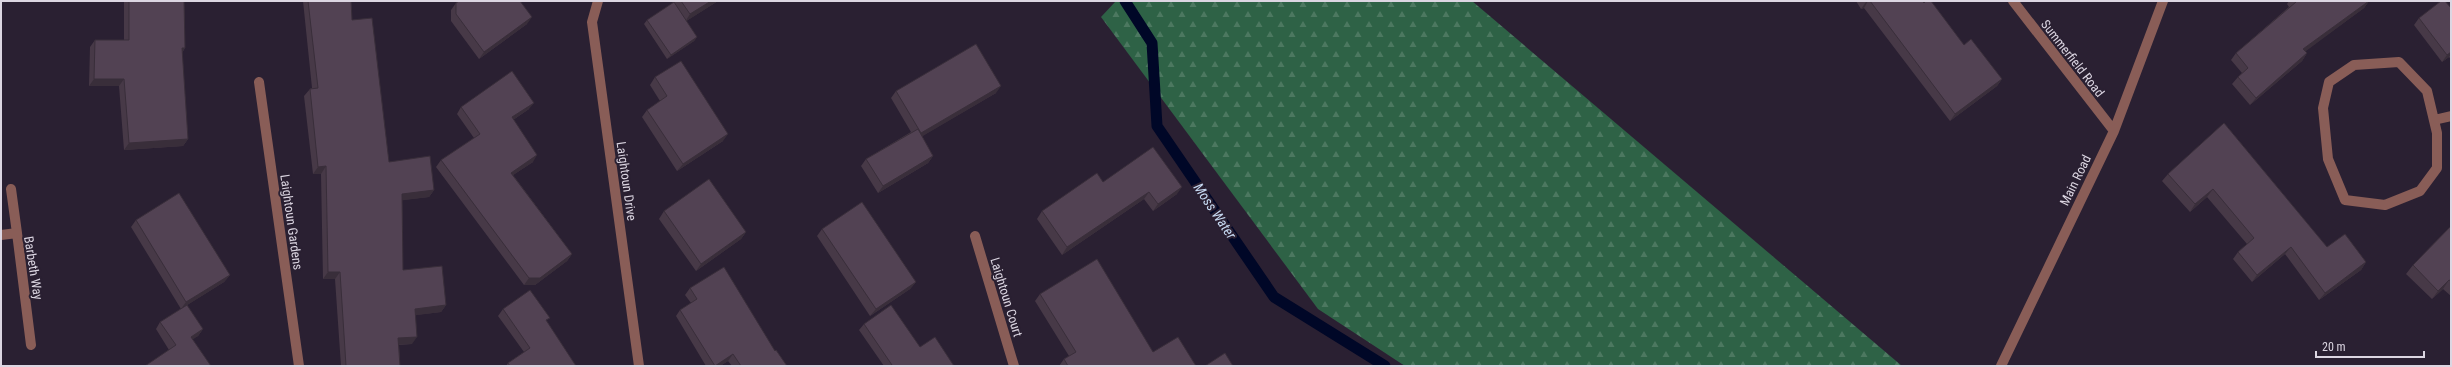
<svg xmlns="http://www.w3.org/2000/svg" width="2452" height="367" viewBox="0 0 2452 367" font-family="'Roboto Condensed',sans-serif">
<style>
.forest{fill:url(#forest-firs)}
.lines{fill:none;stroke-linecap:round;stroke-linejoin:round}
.stream{stroke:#000727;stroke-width:11}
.minor{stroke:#895d57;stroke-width:10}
.wall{fill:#473947}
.shaded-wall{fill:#392e3a}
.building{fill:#524253;stroke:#392e3a}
.labels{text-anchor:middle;stroke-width:4;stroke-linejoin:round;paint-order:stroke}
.street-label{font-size:13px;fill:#dcd6e2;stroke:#2a2032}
.water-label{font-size:14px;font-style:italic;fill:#c7daf3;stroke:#2a2032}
</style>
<defs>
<pattern id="forest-firs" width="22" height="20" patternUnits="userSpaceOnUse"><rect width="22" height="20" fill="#2e6246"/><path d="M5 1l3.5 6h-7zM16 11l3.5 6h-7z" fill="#4c7860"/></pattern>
</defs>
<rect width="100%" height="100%" fill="#2a2032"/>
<path class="forest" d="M1116,1H1472L1902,366H1405L1318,309L1101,17Z"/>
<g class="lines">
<path class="stream" d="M1125,1L1152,43L1157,126L1274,297L1385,366"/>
<path class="minor" d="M598,1L592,22L639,366
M2013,1L2114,131
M2399,62L2427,91L2437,133V168L2420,191L2385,205L2345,200L2328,159L2323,108L2329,82L2354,65Z
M259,82L299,366
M2434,120L2451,116
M11,189L17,233
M1,235L17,233L31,345
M975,236L1014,366
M2001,366L2114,131L2163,1"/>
</g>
<path class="wall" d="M124,1H184L185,48L182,53L188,139L183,146L124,150L119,86H89L90,47L95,40H124Z
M303,1H351L352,20L389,162L434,190L429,197L402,200L403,270L446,305L441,312L415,315L412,344L399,345L400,366H341L335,279H323L321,174H313L304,96L310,89L312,88Z
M672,1H718L686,21L697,37L694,41L667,59L644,24L647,20L673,3Z
M1856,1H1922L1964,45L2002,79L1997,86L1950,121L1864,8L1861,9Z
M2289,1H2369L2364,8L2305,51L2307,53L2302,61L2250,105L2232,84L2238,77L2242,73L2231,60L2236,53L2289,7L2287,4Z
M456,3L527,24L479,59L451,21V10Z
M2451,8V59L2449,57L2442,62L2414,25L2419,18Z
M655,77L723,141L677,171L642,117L647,110L660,101L650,85Z
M896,91L996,93L922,136L933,156L928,163L878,193L861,166L866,159L911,132L891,98Z
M461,107L529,109L513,120L533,162L513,175L572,254L567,261L535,285H524L436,167L441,160L474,138L457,114Z
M2224,123L2327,247L2366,262L2361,270L2319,300L2285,254L2252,282L2233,259L2238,252L2247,244L2207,197L2190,212L2162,181L2168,174Z
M1103,182L1177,194L1153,211L1144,199L1062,255L1037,219L1042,211Z
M664,211L746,232L741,239L696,271L659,219Z
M136,220L230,275L224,282L187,305L203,329L198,336L169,350L156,329L160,322L181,309L131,227Z
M2451,226V296L2443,289L2432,299L2406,274L2413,265Z
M822,229L916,282L910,289L870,316L817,236Z
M690,288L775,351L787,366H732L728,361L720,366H706L676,316L680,310L691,303L685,295Z
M1040,294L1153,352L1196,366H1059L1064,359L1069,356L1035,301Z
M503,309L547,322L576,366H506L508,363L524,352L498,316Z
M864,324L920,347L954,366H884L859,330Z"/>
<path class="shaded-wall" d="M711,1H718L685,22L690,14Z
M1868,1L1864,8L1861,9L1866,2Z
M2369,1L2364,8L2298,57L2303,49Z
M532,17L527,24L479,59L484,52Z
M697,37L694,41L667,59L671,55Z
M182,48H185L180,55Z
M2451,52V54L2449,57L2442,62L2447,55Z
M2307,53L2302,61L2250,105L2256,98Z
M94,79H124L119,86H89Z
M2002,79L1997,86L1950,121L1955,114Z
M1001,86L996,93L916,140L921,133Z
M534,103L529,109L507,124L512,117Z
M728,134L723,141L677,171L683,164Z
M188,139L183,146L124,150L129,143Z
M537,155L533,162L507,179L511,173Z
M933,156L928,163L878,193L883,186Z
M326,166L321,174H313L318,167Z
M1182,187L1177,194L1153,211L1158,204Z
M2213,189L2207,197L2190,212L2195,204Z
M434,190L429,197L397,201L402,194Z
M1149,192L1144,199L1062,255L1067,247Z
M746,232L741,239L696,271L701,264Z
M2291,247L2285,254L2252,282L2257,275Z
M572,254L567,261L535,285H524L529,278Z
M2366,262L2361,270L2319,300L2325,293Z
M328,272H340L335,279H323Z
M230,275L224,282L181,309L186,302Z
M2449,280L2443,289L2432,299L2438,291Z
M916,282L910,289L870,316L876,309Z
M446,305L441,312L410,316L415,309Z
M203,329L198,336L186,344L191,337Z
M417,337L412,344L393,345L398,338Z
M733,354L728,361L720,366H714Z"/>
<path class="building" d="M129,1H184L185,48H182L188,139L129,143L124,79H94L95,40H129Z
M308,1H351L352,20L372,18L389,162L430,156L434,190L402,194L403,270L442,266L446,305L415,309L417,337L398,338L400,366H346L340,272H328L326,166L318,167L310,89L318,88Z
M459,1H520L532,17L484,52L456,14V3Z
M681,1H711L690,14Z
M1870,1H1922L1924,3L1926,1H1931L1964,45L1971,39L2002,79L1955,114Z
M2295,1H2369L2303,49L2307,53L2256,98L2238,77L2248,68L2236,53L2296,2Z
M2441,1H2445L2451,8V52L2447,55L2419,18Z
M674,2L697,37L671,55L647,20Z
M976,44L1001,86L921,133L896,91Z
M681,61L728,134L683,164L647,110L667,96L655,77Z
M512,71L534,103L512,117L537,155L511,173L572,254L540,278H529L441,160L480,134L461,107Z
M2224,123L2327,247L2345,234L2366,262L2325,293L2291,247L2257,275L2238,252L2254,238L2213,189L2195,204L2168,174Z
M918,129L933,156L883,186L866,159Z
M1153,147L1182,187L1158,204L1149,192L1067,247L1042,211L1097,173L1103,182Z
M709,179L746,232L701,264L664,211Z
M179,193L230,275L186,302L136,220Z
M862,202L916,282L876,309L822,229Z
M2451,226V281L2449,280L2438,291L2413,265Z
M1097,259L1153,352L1178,337L1196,366H1068L1064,359L1076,352L1040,294Z
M724,267L775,351L776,350L787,366H741L733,354L715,366L680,310L697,299L690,288Z
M530,290L550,318L546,320L576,366H510L508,363L530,348L503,309Z
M187,305L203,329L191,337L211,366H145L176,345L160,322Z
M891,305L920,347L935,337L954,366H890L892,365L864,324Z
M1225,353L1233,366H1205Z"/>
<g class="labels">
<g class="street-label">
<text transform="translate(2073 58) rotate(52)" y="5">Summerfield Road</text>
<text transform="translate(2075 180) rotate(-64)" y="5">Main Road</text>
<text transform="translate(627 181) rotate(82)" y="5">Laightoun Drive</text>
<text transform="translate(292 222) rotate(82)" y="5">Laightoun Gardens</text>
<text transform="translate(34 268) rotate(81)" y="5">Barbeth Way</text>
<text transform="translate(1007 297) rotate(73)" y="5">Laightoun Court</text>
</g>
<g class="water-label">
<text transform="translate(1215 211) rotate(56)" y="5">Moss Water</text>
</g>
</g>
<rect width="2452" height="367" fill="none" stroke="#dcd6e2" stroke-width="4"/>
<path d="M2316 351v6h108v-6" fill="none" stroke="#dcd6e2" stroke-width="2"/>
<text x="2322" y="351" font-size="12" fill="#dcd6e2" stroke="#2a2032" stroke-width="3" paint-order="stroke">20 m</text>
</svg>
